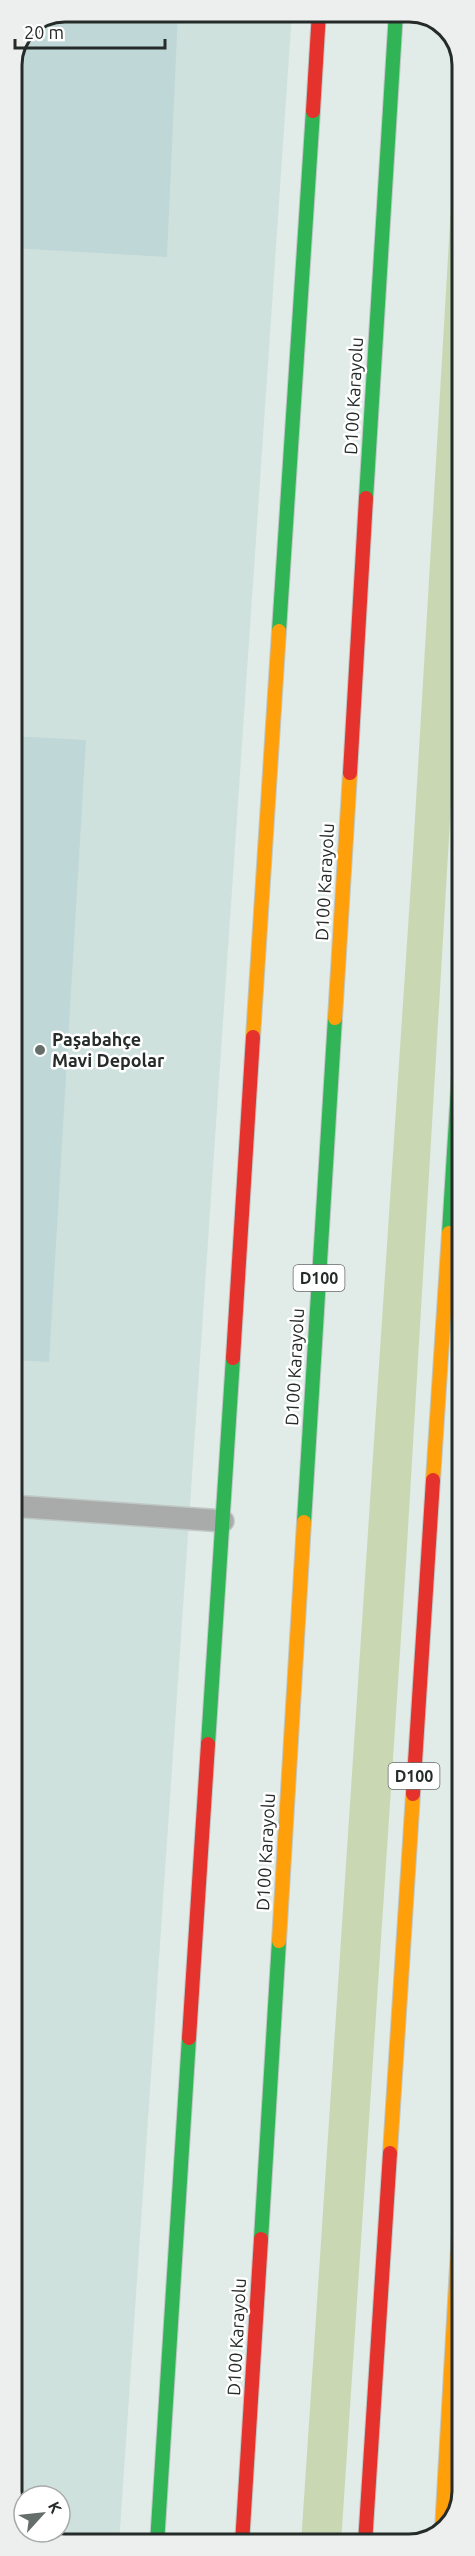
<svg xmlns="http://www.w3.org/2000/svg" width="475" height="2556" viewBox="0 0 475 2556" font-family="Ubuntu,sans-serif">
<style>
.built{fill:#cfe1dd}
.green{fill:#c9d8b3}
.building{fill:#c0d7d7}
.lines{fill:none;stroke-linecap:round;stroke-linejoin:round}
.lane-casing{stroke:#c0c8c5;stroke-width:24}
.fast-casing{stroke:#c0c8c5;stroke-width:16}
.slow-casing{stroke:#c0c8c5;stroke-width:16}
.jam-casing{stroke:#c0c8c5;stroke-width:16}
.lane{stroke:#a8abaa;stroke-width:21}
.fast{stroke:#30b455;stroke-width:14}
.slow{stroke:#ff9f0a;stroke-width:14}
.jam{stroke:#e5322d;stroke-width:14}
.poi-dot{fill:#666e6c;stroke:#fff;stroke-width:2}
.labels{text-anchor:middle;stroke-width:5;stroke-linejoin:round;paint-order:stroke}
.shield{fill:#fff;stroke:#666b69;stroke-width:1.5}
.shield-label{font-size:16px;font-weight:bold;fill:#242b29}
.street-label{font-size:18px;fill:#242b29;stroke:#fff}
.poi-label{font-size:18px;font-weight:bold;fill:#242b29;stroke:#fff;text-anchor:start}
.rim{fill:none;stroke:#242b29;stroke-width:3}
</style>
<rect width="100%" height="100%" fill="#e1ebe8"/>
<path class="built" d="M66,12H292L119,2544H59L35,2532H60V2496H24V2521L13,2498L12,65L28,27Z"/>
<path class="green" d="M460,53L462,58L463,602L406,1562L341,2543L301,2544L413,852Z"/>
<path class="building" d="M66,12H178L167,257L12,248V65L28,27Z
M12,736L86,740L49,1362L12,1360Z"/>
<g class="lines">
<defs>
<path id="lane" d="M12,1506L223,1521"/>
<path id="fast" d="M366,498L396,12
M279,631L313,111
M449,1233L463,1008
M304,1522L335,1018
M208,1744L233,1358
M261,2239L279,1941
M157,2544L189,2038"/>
<path id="slow" d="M335,1018L350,773
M253,1037L279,631
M433,1480L449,1233
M279,1941L304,1522
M390,2153L413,1794
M442,2530L463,2161"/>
<path id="jam" d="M313,111L319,12
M350,773L366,498
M233,1358L253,1037
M413,1794L433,1480
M189,2038L208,1744
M242,2544L261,2239
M365,2544L390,2153"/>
</defs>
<use href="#lane" class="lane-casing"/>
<use href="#fast" class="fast-casing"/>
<use href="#slow" class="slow-casing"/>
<use href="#jam" class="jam-casing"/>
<use href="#lane" class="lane"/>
<use href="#fast" class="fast"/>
<use href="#slow" class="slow"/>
<use href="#jam" class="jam"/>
</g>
<circle class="poi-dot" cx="40" cy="1050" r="6"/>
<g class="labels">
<g class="shield">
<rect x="293.5" y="1265" width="51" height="26" rx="4.5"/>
<rect x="388.5" y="1763" width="51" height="26" rx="4.5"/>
</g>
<g class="shield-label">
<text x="319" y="1284">D100</text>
<text x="414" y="1782">D100</text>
</g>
<g class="street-label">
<text transform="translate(354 396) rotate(-87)" y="6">D100 Karayolu</text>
<text transform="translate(325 882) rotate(-87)" y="6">D100 Karayolu</text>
<text transform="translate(295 1367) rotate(-87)" y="6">D100 Karayolu</text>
<text transform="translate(266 1852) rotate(-87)" y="6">D100 Karayolu</text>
<text transform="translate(237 2337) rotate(-87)" y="6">D100 Karayolu</text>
</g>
<g class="poi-label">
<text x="52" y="1046">Paşabahçe<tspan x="52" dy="21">Mavi Depolar</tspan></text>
</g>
</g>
<path d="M0 0H475V2556H0ZM65 22H409A43 43 0 0 1 452 65V2491A43 43 0 0 1 409 2534H65A43 43 0 0 1 22 2491V65A43 43 0 0 1 65 22Z" fill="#edeeee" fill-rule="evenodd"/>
<path class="rim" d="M65 22H409A43 43 0 0 1 452 65V2491A43 43 0 0 1 409 2534H65A43 43 0 0 1 22 2491V65A43 43 0 0 1 65 22Z"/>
<g transform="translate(42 2514) rotate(63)"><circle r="28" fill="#ffffff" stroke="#a7aaa9" stroke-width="1.5"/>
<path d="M0-4.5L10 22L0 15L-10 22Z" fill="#666e6c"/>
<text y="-9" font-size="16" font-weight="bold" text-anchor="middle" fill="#242b29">K</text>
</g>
<path d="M15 39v9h150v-9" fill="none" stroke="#242b29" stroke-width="3"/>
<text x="24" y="39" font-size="18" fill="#242b29" stroke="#ffffff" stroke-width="4.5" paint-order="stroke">20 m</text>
</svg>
